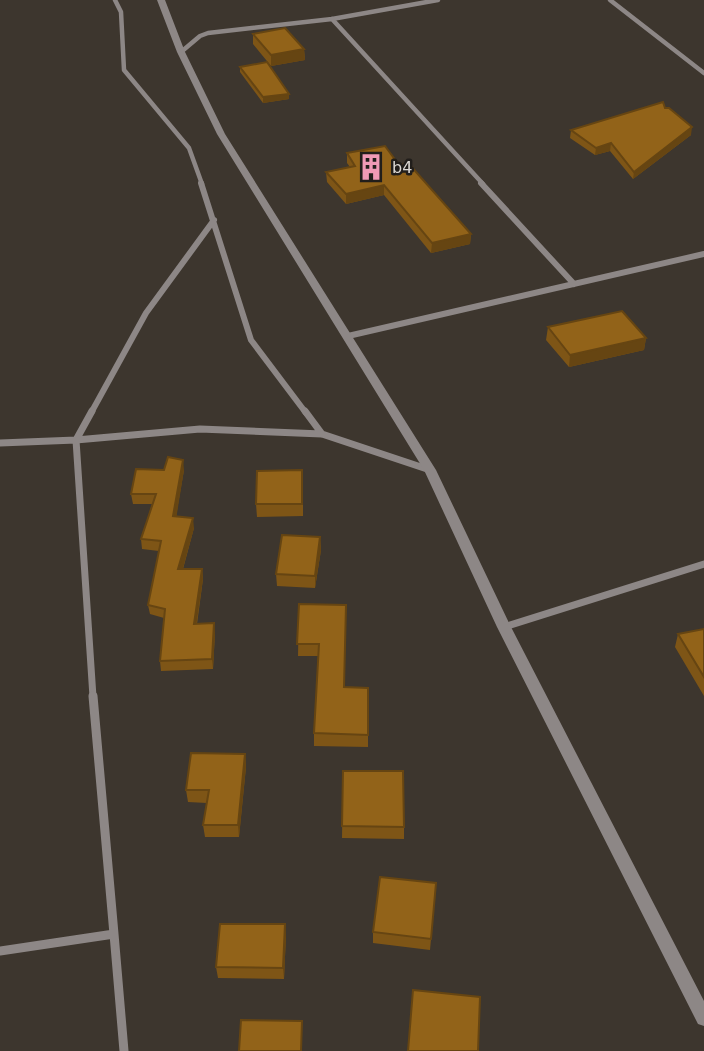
<svg xmlns="http://www.w3.org/2000/svg" width="704" height="1051" viewBox="0 0 704 1051" font-family="'DejaVu Sans',sans-serif">
<style>
.lines{fill:none;stroke-linecap:round;stroke-linejoin:round}
.minor-far3{stroke:#8d8786;stroke-width:4.5}
.minor-far2{stroke:#8d8786;stroke-width:6}
.minor-far1{stroke:#8d8786;stroke-width:7}
.minor{stroke:#8d8786;stroke-width:9}
.tertiary{fill:#8d8786;fill-rule:evenodd}
.wall{fill:#7e5516}
.shaded-wall{fill:#664512}
.building{fill:#926319;stroke:#664512;stroke-width:2}
.labels{text-anchor:middle;stroke-width:5;stroke-linejoin:round;paint-order:stroke}
.far-poi-label{font-size:16px;fill:#dcd8d3;stroke:#211e1b;text-anchor:start}
</style>
<rect width="100%" height="100%" fill="#3d362e"/>
<g class="lines">
<path class="minor-far3" d="M115,0L121,12L124,70L189,148L202,184
M610,0L704,73
M332,19L483,184
M181,52L200,36L208,33L332,19L438,0"/>
<path class="minor-far2" d="M201,183L251,340L306,413
M481,183L574,284
M348,336L704,254
M91,413L146,313L214,220"/>
<path class="minor-far1" d="M305,411L322,434
M0,443L76,440L92,411
M504,627L704,564
M93,697L76,440L200,429L322,434L430,470"/>
<path class="minor" d="M93,696L114,934
M0,951L114,934L124,1051"/>
<path class="tertiary" d="M157,0H165L185,52L225,134L436,470L511,627L704,1001V1026L698,1024L497,627L424,470L217,134L177,52Z"/>
</g>
<path class="wall" d="M253,34L304,49L305,60L271,66L253,44Z
M240,67L289,94V99L263,103L240,72Z
M665,108L691,135L633,179L610,151L595,155L570,138L571,130Z
M347,153L399,165L471,234L470,244L431,253L384,195L346,204L327,182L326,172L350,167L347,163Z
M548,327L646,338L644,350L569,367L546,340Z
M184,470L176,516L194,528L183,569H202L203,579L197,624L215,633L213,669L161,671L160,661L164,618L150,614L148,605L159,551L142,549L141,539L152,504H133L131,494Z
M303,483V516L257,517L256,504Z
M320,537L321,550L315,588L277,586L276,574Z
M299,604L344,687L368,688V747L314,746V733L318,656H298Z
M704,629V696L675,647L678,634Z
M245,754L246,767L239,837H205L203,825L207,803L188,802L186,790Z
M343,771L404,827V839L342,838Z
M436,883L430,950L373,943V932Z
M286,935L284,979L218,978L216,967Z"/>
<path class="shaded-wall" d="M304,49L305,60L271,66V55Z
M289,94V99L263,103V97Z
M692,127L691,135L633,179L634,172Z
M611,143L610,151L595,155L596,148Z
M384,185V195L346,204V194Z
M471,234L470,244L431,253L432,243Z
M646,338L644,350L569,367L570,355Z
M183,460L184,470L175,526L173,516Z
M193,518L194,528L180,579L178,569Z
M320,537L321,550L315,588V576Z
M202,569L203,579L195,634L194,624Z
M214,623L215,633L213,669L212,659Z
M245,754L246,767L239,837L238,825Z
M285,924L286,935L284,979L283,968Z"/>
<path class="building" d="M285,28L304,49L271,55L253,34Z
M267,62L289,94L263,97L240,67Z
M663,102L665,108H669L692,127L634,172L611,143L596,148L571,130Z
M385,146L399,165L409,164L471,234L432,243L384,185L346,194L326,172L355,166L347,153Z
M622,311L646,338L570,355L548,327Z
M168,457L183,460L173,516L193,518L178,569H202L194,624L214,623L212,659L160,661L165,609L148,605L161,541L141,539L156,494H131L136,469L164,470Z
M302,470V504H256L257,471Z
M282,535L320,537L315,576L276,574Z
M299,604L346,605L344,687L368,688V735L314,733L319,644H297Z
M704,629V677L678,634Z
M191,753L245,754L238,825H203L209,790H186Z
M343,771H403L404,827L342,826Z
M380,877L436,883L431,939L373,932Z
M220,924H285L283,968L216,967Z
M413,990L480,997L478,1051H408Z
M241,1020L302,1021L301,1051H239Z"/>
<defs>
<symbol id="building-bare" viewBox="-9 -9 18 18"><path d="M-4-6H4V6H1V3H-1V6H-4ZM-2.5-4.3h1.7v1.8h-1.7ZM.8-4.3h1.7v1.8H.8ZM-2.5-1h1.7V.8h-1.7ZM.8-1h1.7V.8H.8Z" fill="#f09ab6" stroke="#211e1b" stroke-width="2.5" paint-order="stroke"/></symbol>
</defs>
<g fill-rule="evenodd">
<use href="#building-bare" x="352" y="148" width="38" height="38"/>
</g>
<g class="labels">
<g class="far-poi-label">
<text x="392" y="173">b4</text>
</g>
</g>
</svg>
